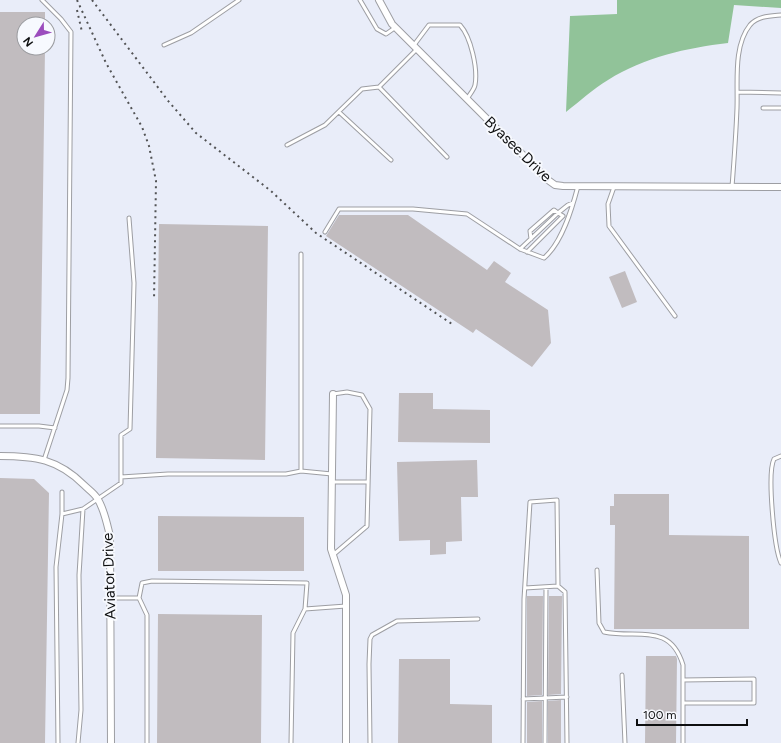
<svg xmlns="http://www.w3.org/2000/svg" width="781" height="743" viewBox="0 0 781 743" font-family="Figtree,sans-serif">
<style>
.built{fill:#e9edf9;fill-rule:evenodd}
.forest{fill:#91c399}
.building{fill:#c1bcbf}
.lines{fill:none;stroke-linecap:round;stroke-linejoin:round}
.lane-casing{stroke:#9d9ea3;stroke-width:5}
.street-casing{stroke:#9d9ea3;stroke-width:8}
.lane{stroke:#fff;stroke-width:3}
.street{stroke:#fff;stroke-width:6}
.rail{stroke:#525355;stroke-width:2;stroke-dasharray:2 4;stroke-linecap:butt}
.labels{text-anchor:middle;stroke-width:4;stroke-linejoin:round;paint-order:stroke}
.street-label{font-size:15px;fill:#0e0f10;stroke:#f7f9fe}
</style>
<rect width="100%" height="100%" fill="#f7f9fe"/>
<path class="built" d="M0,0H781V743H0ZM24,24H48V48H24Z"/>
<path class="forest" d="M617,0H781V8L734,5L728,43C686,48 645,57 608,80C593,89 580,101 566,112L570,16L617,14Z"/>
<path class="building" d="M0,12H45V24H24V48H45L40,414H0Z
M339,215H408L487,270L494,261L511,273L505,282L548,310L551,343L532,367L476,329L473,333L326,236Z
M159,224L268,226L265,460L156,458Z
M625,271L637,302L622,308L609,277Z
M399,393H433V409L490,410V443L398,442Z
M477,460L478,497H461L462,541L446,542V554L430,555V540L399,541L397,462Z
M0,478L34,479L49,493L45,743H0Z
M614,494H669V535L749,536V629H614L615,525H610V506H614Z
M158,516L304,517V571H158Z
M527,596H543L542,695L527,696Z
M549,596H562L561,694L548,695Z
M158,614L262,615L261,743H157Z
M646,656H676L677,659L676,743H645Z
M399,659H450V704L492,705V743H398Z
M561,700V743H548V701Z
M542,701V743H527V702Z"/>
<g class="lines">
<defs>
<path id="lane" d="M42,0L61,19L71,32L68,378L67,390L44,460
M360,0L377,29L386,34L396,27
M164,45L191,33L239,0
M414,45L429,25H460C471,37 478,69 475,85C474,90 469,95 467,99
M417,49L379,87L447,157
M737,92L781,93
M763,108H781
M339,112L391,160
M287,145L325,125L362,89L379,87
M614,187L608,204L609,226L675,316
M732,187C734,161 736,134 737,108C738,83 733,46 750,25C758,16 770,16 781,15
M325,232L339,209H413L467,214L520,249L544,258C562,243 572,209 578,186
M531,239L530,231L554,210L558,213L568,205L573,203
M520,249L558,213L563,216L527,252
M0,426H39L55,428
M781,456L774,459C767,473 774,548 781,563
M301,471L332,474
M121,477L168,474H286L301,471V254
M332,482H368
M62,492V514
M333,555L367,526L370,409L362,395L347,392L333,394
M597,570L599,623L604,632C638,639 670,622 683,665V743
M525,588L558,586L565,592L567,743
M110,598H139
M305,609L346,606
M622,675L625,743
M523,699L567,697
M683,703H754V679L683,680
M58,743L56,567L62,514L83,509L121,483V435L130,429L134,283L129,218
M78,743L81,710L79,575L83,509
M147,743V615L139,598L142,583L152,581L307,583L305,609L293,633L291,743
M370,743L369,664L370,639L372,635L397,621L478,619
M523,743L524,599L530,502L557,500L558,586
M545,743L546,587"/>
<path id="street" d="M379,0L392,24L548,180L555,185L563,186L781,187
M333,394L331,549L346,595V743
M0,456C35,456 58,459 84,485C88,489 94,493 97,498C104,508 107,524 110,536L111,743"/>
</defs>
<use href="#lane" class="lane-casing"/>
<use href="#street" class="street-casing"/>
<use href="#lane" class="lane"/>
<use href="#street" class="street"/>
<path class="rail" d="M77,0L106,63L142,127L149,146L156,181L154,300
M92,0L169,102L196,133L271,191L316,233L452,324
M77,10L82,32"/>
</g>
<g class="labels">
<g class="street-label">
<text transform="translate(518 149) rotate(44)" y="5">Byasee Drive</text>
<text transform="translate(109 576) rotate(-92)" y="5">Aviator Drive</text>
</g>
</g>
<g transform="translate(36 36) rotate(233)"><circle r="19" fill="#f7f9fe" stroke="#9a9b9f"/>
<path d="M0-3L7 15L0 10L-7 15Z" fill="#9b4cbd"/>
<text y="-6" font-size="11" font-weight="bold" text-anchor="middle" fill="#0e0f10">N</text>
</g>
<path d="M637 719v6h110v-6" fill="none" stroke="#0e0f10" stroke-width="2"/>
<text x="643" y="719" font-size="12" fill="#0e0f10" stroke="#f7f9fe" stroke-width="3" paint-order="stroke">100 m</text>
</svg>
